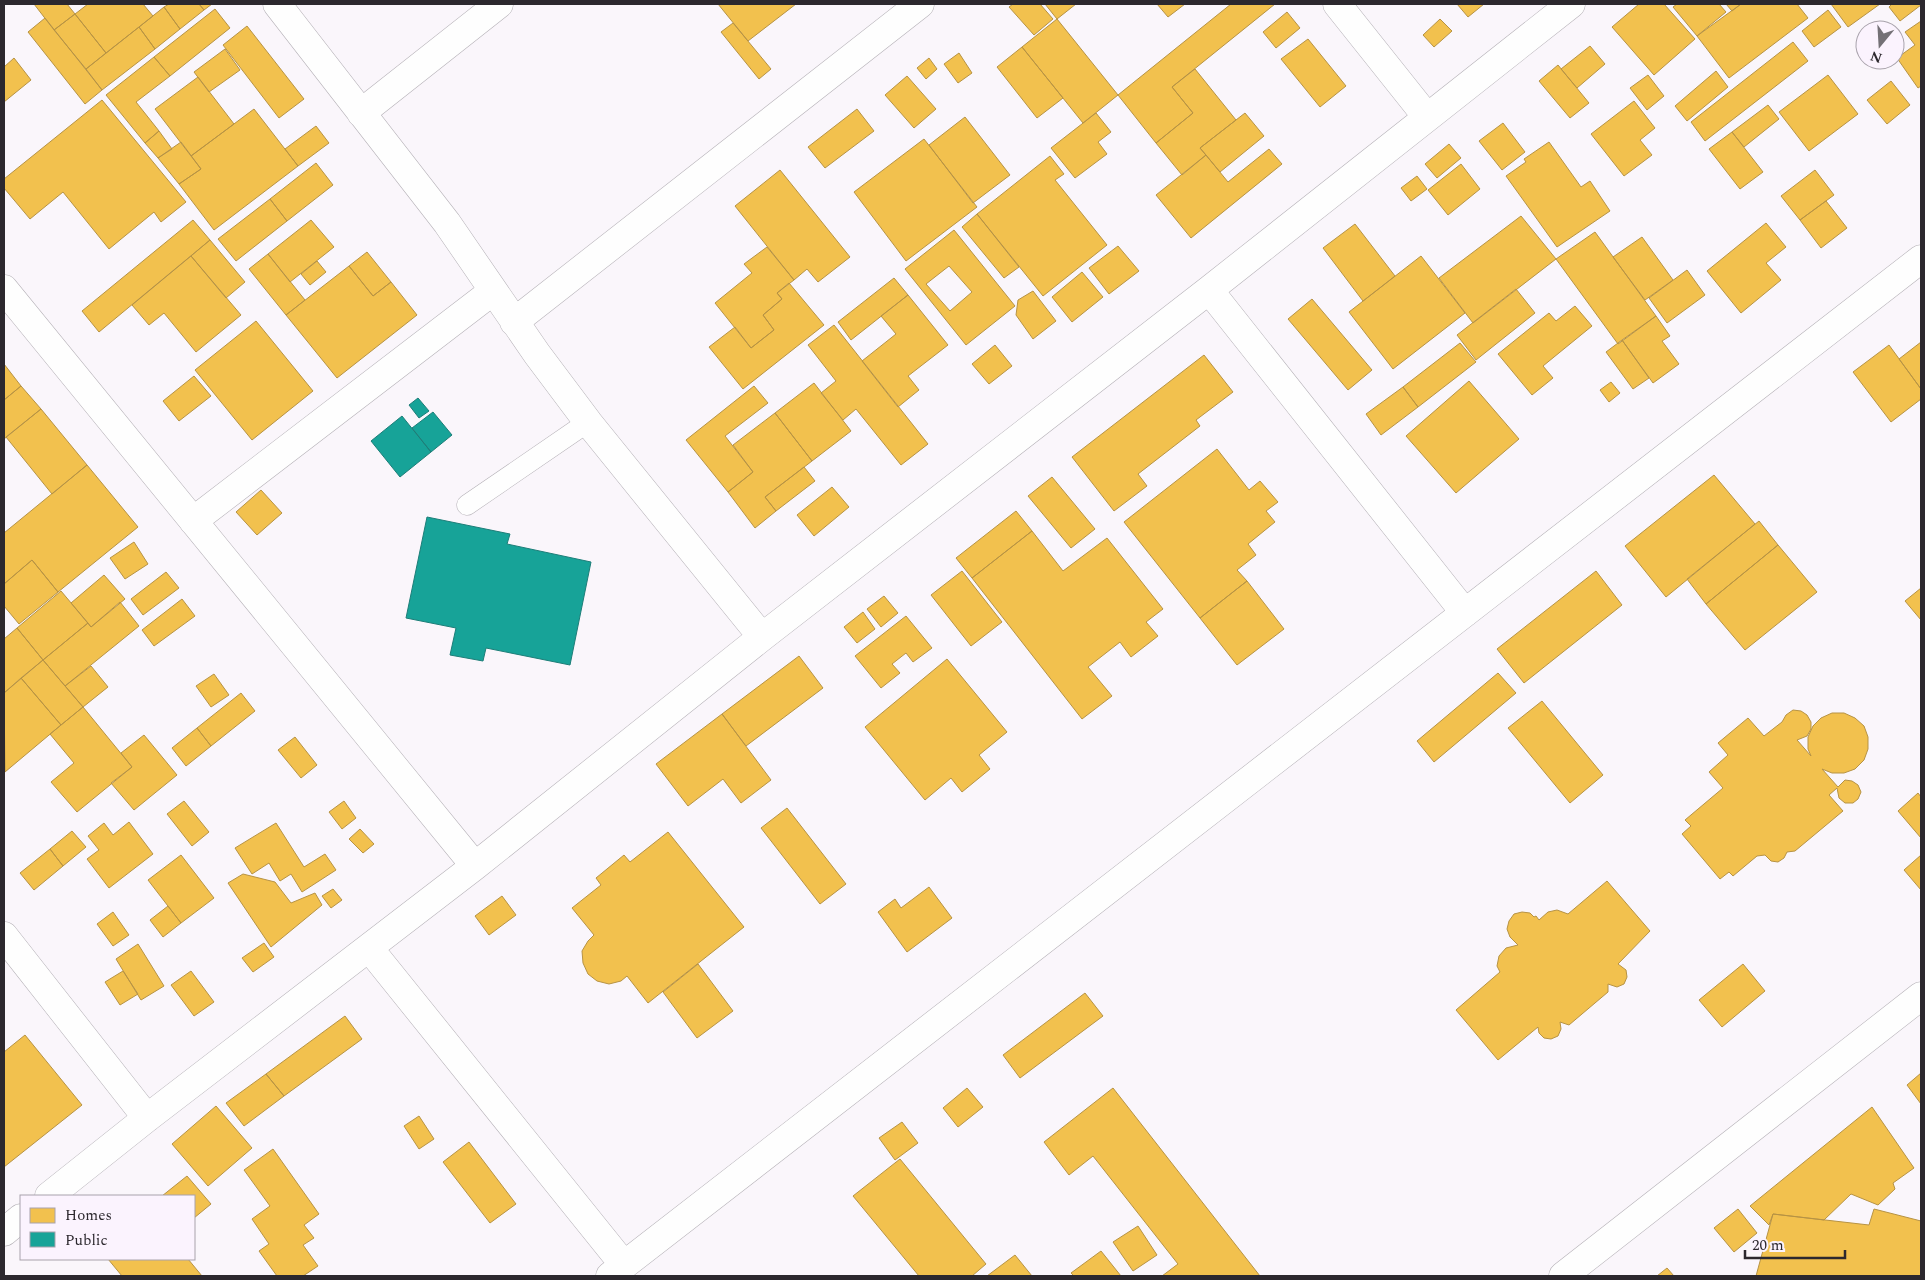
<svg xmlns="http://www.w3.org/2000/svg" width="1925" height="1280" viewBox="0 0 1925 1280" font-family="Spectral,serif">
<style>
.homes{fill:#f2c14e;stroke:#b79344;fill-rule:evenodd}
.public{fill:#17a398;stroke:#1d7e78}
.lines{fill:none;stroke-linecap:round;stroke-linejoin:round}
.lane-casing{stroke:#b4b0b6;stroke-width:21}
.street-casing{stroke:#b4b0b6;stroke-width:29}
.lane{stroke:#fefefe;stroke-width:20}
.street{stroke:#fefefe;stroke-width:28}
</style>
<rect width="100%" height="100%" fill="#faf6fb"/>
<path class="homes" d="M34,4H67L75,14L54,30Z
M88,4H143L153,16L106,53L75,14Z
M169,4H199L204,10L180,29L164,7Z
M199,4H212L204,10Z
M718,4H796L748,41Z
M1013,4H1040L1053,19L1034,35L1009,7Z
M1045,4H1076L1057,19Z
M1157,4H1185L1168,17Z
M1231,4H1275L1172,87L1193,113L1156,143L1118,95Z
M1457,4H1484L1468,17Z
M1639,4H1664L1695,39L1654,75L1612,27Z
M1677,4H1719L1726,12L1697,36L1673,7Z
M1726,4H1741L1732,11Z
M1741,4H1797L1808,18L1729,78L1697,36Z
M1831,4H1880L1848,27Z
M1892,4H1921V5L1900,21L1889,7Z
M164,7L180,29L155,49L139,27Z
M215,9L230,28L170,76L154,57Z
M1828,10L1841,27L1814,47L1802,31Z
M1287,12L1300,28L1276,48L1263,32Z
M75,14L106,53L86,69L54,30Z
M45,18L102,90L85,104L28,32Z
M1057,19L1118,95L1083,123L1022,47Z
M1440,19L1452,31L1434,47L1423,35Z
M1921,21V86L1918,88L1897,58L1915,45L1905,32Z
M733,23L771,69L759,79L721,32Z
M247,26L304,99L279,118L223,45Z
M139,27L155,49L102,90L86,69Z
M1308,39L1346,86L1320,107L1281,59Z
M1793,42L1808,61L1705,141L1691,122Z
M1590,46L1605,64L1577,88L1561,69Z
M1022,47L1063,98L1037,118L997,67Z
M225,49L240,70L209,92L194,72Z
M959,53L972,73L958,83L944,64Z
M154,57L170,76L136,102L159,131L145,143L106,95Z
M14,58L31,80L4,102V67Z
M929,58L937,69L926,79L917,68Z
M1558,65L1589,103L1570,118L1539,81Z
M1195,69L1236,120L1200,148L1206,155L1182,175L1156,143L1193,113L1172,87Z
M1716,71L1728,87L1687,121L1675,106Z
M1648,75L1664,96L1647,110L1630,88Z
M1828,75L1858,114L1809,151L1779,112Z
M907,76L936,109L914,128L885,95Z
M198,77L234,124L191,156L155,109Z
M1891,81L1910,105L1887,124L1867,100Z
M102,100L186,202L161,222L154,212L109,249L63,192L30,219L4,188V179Z
M1634,101L1655,128L1640,140L1652,155L1624,176L1591,134Z
M1768,105L1779,119L1744,147L1732,132Z
M254,109L298,166L214,230L179,184L201,169L191,156Z
M857,109L874,131L825,168L808,147Z
M1096,113L1111,132L1098,142L1107,154L1075,178L1051,148Z
M1245,113L1264,136L1220,172L1200,148Z
M965,117L1010,175L973,203L929,145Z
M1503,123L1525,152L1502,170L1479,141Z
M316,126L329,143L298,166L285,149Z
M159,131L172,149L158,158L145,143Z
M1732,132L1763,172L1740,189L1709,149Z
M924,139L977,207L906,261L854,192Z
M181,142L201,169L179,184L158,158Z
M1549,142L1581,187L1590,181L1610,211L1557,247L1506,176L1526,162L1524,159Z
M1449,144L1461,158L1437,178L1425,164Z
M1269,149L1282,164L1191,238L1156,195L1206,155L1228,182Z
M1050,156L1064,174L1055,180L1107,245L1043,296L977,214Z
M316,163L333,185L287,221L270,199Z
M1461,164L1480,189L1448,215L1428,190Z
M780,170L850,257L818,282L807,269L794,280L735,206Z
M1815,170L1834,195L1800,220L1781,196Z
M1417,176L1427,189L1411,201L1401,188Z
M270,199L287,221L236,261L218,239Z
M1826,201L1847,228L1821,248L1800,220Z
M977,214L1019,267L1004,278L962,227Z
M1521,216L1556,259L1473,323L1439,278Z
M193,220L210,240L99,332L82,311Z
M311,220L334,247L290,282L268,254Z
M1766,223L1786,247L1766,263L1781,280L1741,313L1707,271Z
M1355,224L1395,276L1363,301L1323,248Z
M954,230L1015,306L966,345L905,269ZM949,266L972,292L950,311L926,284Z
M1595,232L1656,316L1618,344L1556,259Z
M1642,237L1673,280L1645,300L1613,257Z
M210,240L245,282L226,298L191,256Z
M1118,246L1139,271L1109,294L1089,268Z
M767,247L794,280L777,293L782,299L763,315L774,330L751,348L715,303L752,273L744,264Z
M367,252L391,282L373,296L349,266Z
M268,254L305,300L286,315L249,269Z
M191,256L241,315L196,352L164,313L149,325L132,305Z
M1421,256L1465,313L1393,369L1349,312Z
M317,261L326,272L310,285L301,274Z
M349,266L373,296L391,282L417,315L337,378L286,315Z
M1687,270L1705,295L1667,323L1649,298Z
M1082,272L1103,297L1072,322L1052,297Z
M894,278L908,295L851,340L838,322Z
M789,283L824,325L743,389L709,347L735,327L751,348L774,330L763,315L782,299L777,293Z
M1516,289L1535,313L1476,360L1457,335Z
M1033,291L1056,321L1033,339L1016,315L1018,300Z
M908,295L948,345L908,376L919,390L898,407L862,361L896,334L881,316Z
M1312,299L1372,370L1348,390L1288,319Z
M1575,306L1592,326L1543,366L1553,378L1532,395L1498,354L1549,313L1556,321Z
M1656,316L1670,336L1662,341L1679,364L1653,383L1622,340Z
M256,321L313,391L252,440L195,370Z
M834,325L928,444L901,465L856,409L843,420L821,393L836,381L808,345Z
M1622,340L1649,378L1633,389L1606,352Z
M1921,342V389L1899,359Z
M1460,343L1476,362L1418,407L1403,387Z
M995,345L1012,366L989,384L972,364Z
M1889,345L1921,389V399L1891,422L1853,372Z
M1204,355L1233,392L1196,420L1200,426L1138,474L1147,486L1114,511L1072,457Z
M4,364L21,386L4,400Z
M194,376L211,396L179,421L163,401Z
M1469,381L1519,439L1456,493L1406,436Z
M1611,382L1620,393L1609,402L1600,390Z
M814,383L851,431L812,461L775,413Z
M21,386L41,409L4,439V400Z
M754,386L768,403L725,436L753,472L728,492L686,440Z
M1403,387L1418,407L1381,435L1366,414Z
M41,409L87,465L52,494L6,437Z
M775,413L812,461L765,497L776,511L755,528L728,492L753,472L733,445Z
M1217,449L1249,490L1260,481L1278,502L1266,511L1275,522L1248,544L1256,555L1237,570L1247,581L1200,618L1124,522Z
M87,465L138,527L58,592L32,560L4,584V533Z
M804,467L815,481L776,511L765,497Z
M1714,475L1755,524L1666,597L1625,546Z
M1052,477L1095,529L1071,548L1028,496Z
M832,487L849,507L814,536L797,515Z
M261,490L282,513L257,535L236,512Z
M1016,511L1032,531L972,578L956,558Z
M1759,521L1778,545L1706,604L1687,579Z
M1032,531L1063,571L1107,538L1163,609L1146,622L1158,636L1131,657L1120,642L1088,667L1112,696L1082,719L972,578Z
M134,542L148,564L125,579L110,558Z
M1778,545L1817,592L1745,650L1706,604Z
M32,560L58,592L19,624L4,606V584Z
M962,571L1002,622L971,646L931,595Z
M1596,571L1622,605L1524,683L1497,649Z
M166,572L179,588L143,615L131,599Z
M104,575L125,599L91,627L71,603Z
M1247,581L1284,629L1237,665L1200,618Z
M1921,588V620L1905,601Z
M61,591L88,623L43,660L17,628Z
M884,596L898,613L881,627L867,609Z
M182,599L195,616L154,646L142,630Z
M120,602L139,626L65,686L43,660L88,623L91,627Z
M863,612L875,629L857,643L844,627Z
M906,616L932,648L913,662L906,653L892,664L900,673L881,688L855,656Z
M17,628L43,660L4,693V639Z
M799,656L823,688L746,746L722,714Z
M947,659L1007,732L979,755L990,769L962,792L951,778L925,800L865,727Z
M43,660L83,707L61,725L21,678Z
M91,666L108,687L83,707L65,686Z
M1498,673L1516,693L1434,762L1417,741Z
M214,674L229,695L211,707L196,686Z
M21,678L61,725L5,772L4,693Z
M241,693L255,711L211,746L197,728Z
M1542,701L1603,775L1570,803L1508,728Z
M83,707L132,767L77,812L51,782L74,763L50,734Z
M1793,710L1801,711L1807,715L1811,722V729L1807,736L1797,740L1811,756L1808,749V737L1813,726L1821,718L1832,713H1844L1855,718L1864,726L1868,737V749L1864,760L1855,769L1844,773H1832L1822,769L1838,787L1845,780L1852,781L1858,785L1861,792L1858,799L1853,803H1845L1839,798L1837,788L1829,795L1843,811L1795,851L1787,852L1784,858L1778,862L1771,861L1765,855L1757,856L1733,876L1729,872L1720,879L1682,834L1691,826L1685,820L1723,788L1709,772L1728,755L1718,743L1748,718L1764,736L1782,722L1786,715Z
M722,714L771,780L741,803L723,779L688,806L656,764Z
M197,728L211,746L186,766L172,748Z
M144,735L177,775L134,810L111,783L132,767L121,753Z
M295,737L317,765L301,778L278,750Z
M1918,793L1921,797V838L1898,811Z
M184,801L209,832L192,846L167,814Z
M344,801L356,818L342,829L329,812Z
M787,808L846,884L820,904L761,828Z
M129,822L153,854L109,888L87,859L99,850L88,836L104,823L113,835Z
M276,823L304,867L325,854L336,870L302,892L291,874L280,881L269,863L252,874L235,848Z
M360,829L374,844L363,853L349,839Z
M72,831L86,847L63,866L50,849Z
M668,832L744,927L648,1003L627,976L621,981L609,984L597,981L588,974L583,963L582,951L588,941L594,935L572,908L601,885L596,878L624,855L630,862Z
M50,849L63,866L34,890L20,873Z
M181,855L214,898L181,923L148,880Z
M1921,855V890L1904,870Z
M243,874L275,882L291,903L315,893L322,905L271,947L228,883Z
M1607,881L1650,931L1618,964L1626,970L1627,977L1624,984L1617,987L1608,984V992L1569,1025L1560,1022L1561,1029L1558,1036L1551,1039L1544,1038L1539,1033L1538,1027L1498,1060L1456,1010L1500,972L1497,966L1499,956L1506,948L1518,945L1510,937L1507,929L1509,921L1514,914L1522,912L1530,913L1534,917L1536,916L1539,920L1548,912L1557,910L1568,914Z
M929,887L952,918L907,952L878,912L895,899L901,908Z
M333,889L342,900L331,908L322,896Z
M502,896L516,915L489,935L475,916Z
M168,906L181,923L163,937L150,920Z
M113,912L129,935L113,946L97,924Z
M264,943L274,957L253,972L242,958Z
M138,944L164,986L141,1000L116,959Z
M698,964L733,1011L697,1038L663,992Z
M1743,964L1765,991L1722,1027L1699,1000Z
M123,971L138,994L120,1005L105,982Z
M191,971L214,1002L194,1016L171,985Z
M1085,993L1103,1016L1020,1078L1003,1055Z
M345,1016L362,1039L284,1096L266,1074Z
M25,1035L82,1105L4,1167V1052Z
M1921,1073V1104L1907,1085Z
M266,1074L284,1096L244,1126L226,1103Z
M967,1088L983,1107L958,1127L943,1108Z
M1113,1088L1260,1276H1162L1178,1264L1093,1156L1069,1175L1044,1142Z
M216,1106L252,1148L208,1186L172,1144Z
M1872,1107L1914,1168L1893,1183L1895,1189L1878,1205L1851,1194L1824,1220L1773,1214L1769,1225L1750,1206Z
M419,1116L434,1139L419,1149L404,1126Z
M902,1122L918,1143L895,1160L879,1138Z
M469,1142L516,1204L490,1223L443,1162Z
M273,1149L319,1214L304,1225L314,1238L303,1245L318,1266L303,1276H277L259,1251L269,1244L252,1219L270,1206L244,1170Z
M900,1159L986,1264L972,1276H919L853,1196Z
M187,1176L211,1204L194,1218V1196H162Z
M1738,1209L1757,1233L1734,1252L1714,1228Z
M1874,1209L1921,1221V1276H1756L1773,1214L1869,1225Z
M1138,1226L1157,1255L1133,1271L1113,1242Z
M1101,1251L1121,1276H1074L1071,1273Z
M1015,1255L1032,1276H987Z
M108,1259H188L202,1276H122Z
M1667,1268L1674,1276H1657Z"/>
<path class="public" d="M418,398L429,411L419,418L409,405Z
M433,412L452,435L431,452L412,428Z
M402,416L431,452L400,477L371,441Z
M427,517L510,534L507,544L591,562L570,665L486,648L483,661L450,655L456,628L406,618Z"/>
<g class="lines">
<defs>
<path id="lane" d="M467,505L588,422"/>
<path id="street" d="M277,4L447,223L537,354L588,422L762,637
M1337,4L1427,117
M361,113L499,4
M4,289L475,866
M1209,290L1465,613
M514,322L920,4
M193,521L493,291
M4,936L147,1118
M369,948L624,1265
M49,1196L147,1118L475,866L762,637L1209,290L1571,4
M4,1232L21,1218
M610,1276L1921,259
M1563,1276L1921,996"/>
</defs>
<use href="#lane" class="lane-casing"/>
<use href="#street" class="street-casing"/>
<use href="#lane" class="lane"/>
<use href="#street" class="street"/>
</g>
<rect width="1925" height="1280" fill="none" stroke="#2c282e" stroke-width="10"/>
<rect x="20" y="1195" width="175" height="65" fill="#fbf3fe" stroke="#a8a2ab"/>
<rect x="30" y="1208" width="25" height="15" fill="#f2c14e" stroke="#a8a2ab"/>
<text x="65" y="1220" font-size="15" fill="#2c282e">Homes</text>
<rect x="30" y="1232" width="25" height="15" fill="#17a398" stroke="#a8a2ab"/>
<text x="65" y="1245" font-size="15" fill="#2c282e">Public</text>
<g transform="translate(1880 45) rotate(198)"><circle r="24" fill="#fbf3fe" stroke="#a8a2ab"/>
<path d="M0-4L9 19L0 12L-9 19Z" fill="#747076"/>
<text y="-8" font-size="14" font-weight="bold" text-anchor="middle" fill="#2c282e">N</text>
</g>
<path d="M1745 1250v8h100v-8" fill="none" stroke="#2c282e" stroke-width="2.5"/>
<text x="1752" y="1250" font-size="15" fill="#2c282e" stroke="#fbf3fe" stroke-width="4" paint-order="stroke">20 m</text>
</svg>
